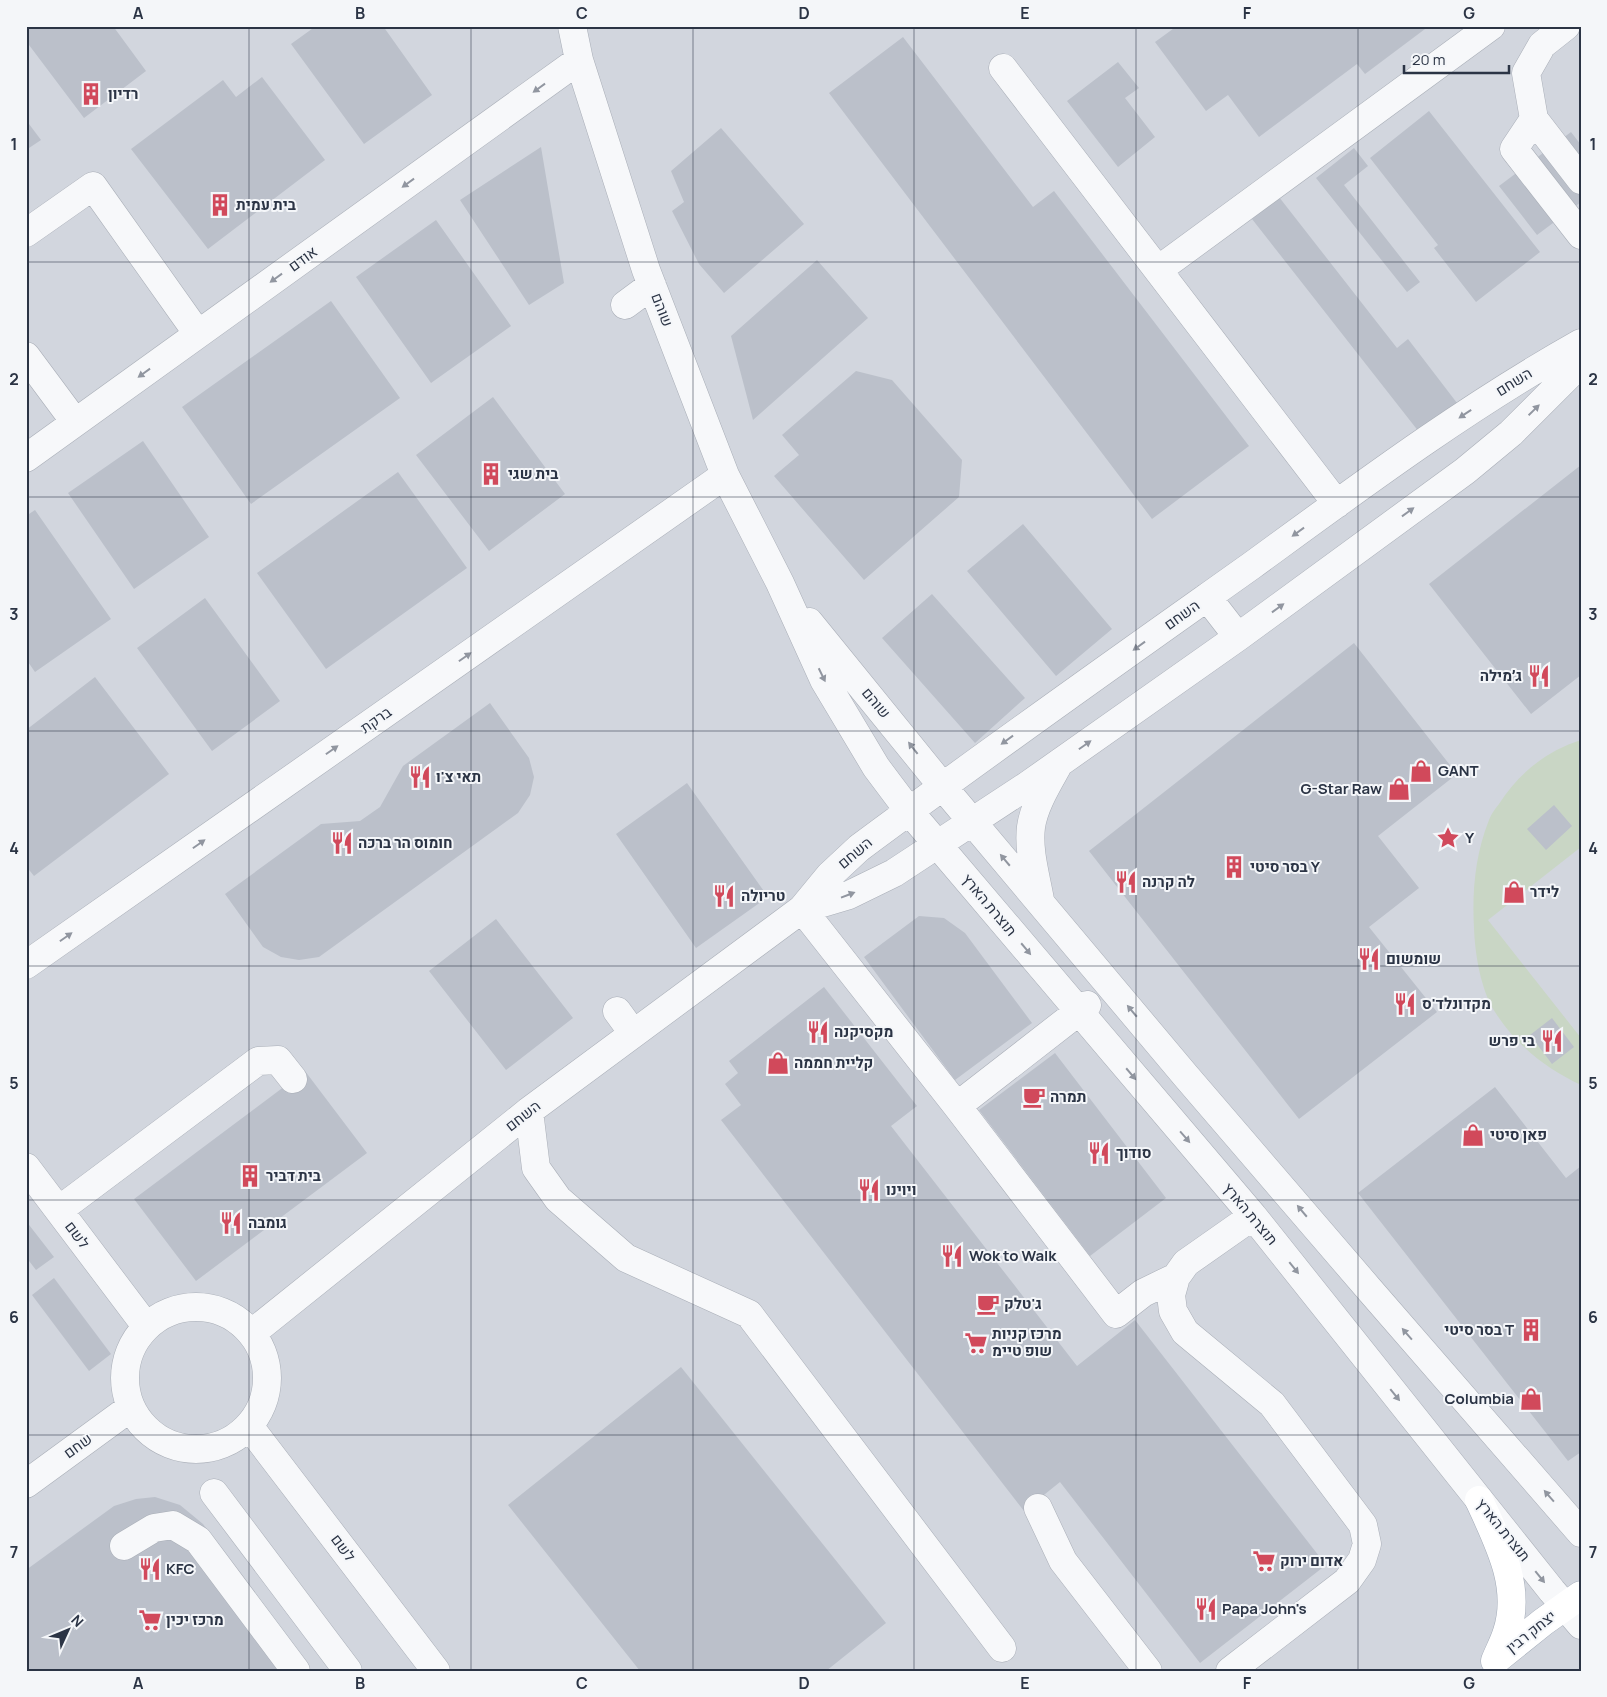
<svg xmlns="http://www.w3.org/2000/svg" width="1607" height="1697" viewBox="0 0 1607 1697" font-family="Manrope,Heebo,sans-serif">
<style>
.built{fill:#d2d6de}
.green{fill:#c9d6c5}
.building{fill:#bbc0ca}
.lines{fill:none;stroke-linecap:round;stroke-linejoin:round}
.minor-casing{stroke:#a9aeb7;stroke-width:29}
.major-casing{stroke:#a3abb8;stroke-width:29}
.minor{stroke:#f7f8fa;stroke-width:28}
.major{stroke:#fff;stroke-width:28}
.oneway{fill:#9196a0}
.grid{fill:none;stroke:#2b3445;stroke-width:1;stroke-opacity:0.55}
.labels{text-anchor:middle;stroke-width:4;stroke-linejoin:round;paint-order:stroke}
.poi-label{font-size:15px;font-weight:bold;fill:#2b3445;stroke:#f4f6f9;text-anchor:start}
.street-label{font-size:15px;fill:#2b3445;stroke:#f4f6f9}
.neatline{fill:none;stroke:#2b3445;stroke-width:2}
.grid-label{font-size:16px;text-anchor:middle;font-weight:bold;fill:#2b3445}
</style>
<rect width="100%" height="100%" fill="#e4e7ec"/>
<path class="built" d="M26,26H1581V1671H26Z"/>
<path class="green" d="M1581,740V847L1488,920L1581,1038V1085C1546,1069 1516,1045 1495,1012C1481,990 1475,955 1474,928C1472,892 1475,855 1489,820C1491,814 1495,809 1499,804C1518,774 1546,751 1581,740Z"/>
<path class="building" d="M31,26H113L146,71L84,118L26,41V30Z
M316,26H383L432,95L364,144L291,44Z
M1177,26H1429L1365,74L1357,64L1259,137L1228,95L1206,111L1155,42Z
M903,37L1033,207L1054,191L1249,446L1152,519L829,93Z
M1118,62L1139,88L1125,98L1155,137L1118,167L1067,101Z
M262,77L325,160L208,249L131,149L223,80L236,97Z
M1429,111L1540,252L1476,302L1434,248L1438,245L1370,158Z
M26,120L41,140L26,150Z
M721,128L804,224L724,293L699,264L672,211L684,202L671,171Z
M1571,132L1581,145V202L1537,235L1499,186Z
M541,147L564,283L529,305L460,200Z
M1354,148L1368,166L1344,185L1420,282L1407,292L1316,178Z
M1279,197L1397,348L1408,339L1457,403L1419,432L1252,219Z
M436,220L511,326L431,383L356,277Z
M817,260L868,318L753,420L731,336Z
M331,301L400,398L251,504L182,407Z
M856,371L892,380L962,460L959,497L864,580L774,476L799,455L782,435Z
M493,397L565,494L489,551L416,455Z
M143,441L209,537L134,589L68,493Z
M1581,465V675L1531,714L1429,584Z
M398,472L467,568L326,669L257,573Z
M35,510L111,619L35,672L26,659V516Z
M1023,524L1112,629L1056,676L967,571Z
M932,594L1025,698L975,743L882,638Z
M205,598L280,701L212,751L137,648Z
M1354,643L1457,774L1378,836L1419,888L1369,927L1437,1012L1299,1119L1089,851Z
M95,677L169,774L34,876L26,866V730Z
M490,703L529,758L534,777L530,795L518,813L319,957L299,960L281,957L263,947L225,894L321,824L360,821L380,807L403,766Z
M687,783L768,897L696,948L616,834Z
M1554,805L1572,826L1546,850L1527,829Z
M919,916L944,918L965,933L1032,1023L955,1080L864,957Z
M496,919L573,1018L506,1070L429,971Z
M824,987L917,1106L891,1126L1077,1366L1135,1320L1326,1565L1200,1663L1060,1482L1024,1511L721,1120L741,1105L725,1084L738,1073L729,1061Z
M1552,1018L1574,1047L1552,1064L1530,1035Z
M1055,1053L1166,1198L1090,1256L979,1110Z
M305,1071L367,1153L196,1281L134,1199Z
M1495,1087L1566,1178L1581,1166V1452L1568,1461L1358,1193Z
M26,1221L54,1257L36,1270L26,1257Z
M54,1278L111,1354L89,1371L32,1295Z
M681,1367L886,1623L826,1671H640L508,1505Z
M155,1497L180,1505L203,1524L311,1671H26V1570L114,1506L136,1499Z"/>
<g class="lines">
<defs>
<path id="minor" d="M572,26L579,60L646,270L725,475L780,583L824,680L876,767L909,811L1253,1216L1552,1591L1581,1625
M1566,26L1542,45L1526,73L1534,119L1581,180
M1003,68L1337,504
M1534,119L1514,149L1581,235
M26,233L93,186L198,334
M1158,270L1491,26
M625,305L652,285
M26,356L75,422
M26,458L579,60
M1207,597L1238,637
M809,622L943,787L1185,1075L1368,1288L1581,1533
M1040,900C1036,877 1028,851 1031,827C1034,806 1047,785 1057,767
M802,909L849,895L894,873L1028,785L1238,637L1465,471L1511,433L1581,363
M802,909L957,1106L1116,1314L1143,1293L1176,1277
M26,965L725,475
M617,1011L633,1033
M957,1106L1087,1005
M529,1111L536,1168L558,1199L626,1258L749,1314L1002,1648
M26,1167L146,1326
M59,1210L258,1061L278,1060L293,1079
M125 1378a71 71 0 1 1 142 0a71 71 0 1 1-142 0Z
M252,1333L529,1111L802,909L830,875L859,848C988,752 1120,659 1251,566C1358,488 1465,408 1581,343
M249,1426L436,1671
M26,1484L130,1408
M214,1493L348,1671
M1038,1508L1063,1561L1148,1671
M124,1546L154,1528L173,1525L198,1540L296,1671
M1230,1671L1347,1581L1362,1560L1367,1544L1363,1525L1272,1404L1185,1332L1173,1311L1171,1295L1176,1277L1186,1263L1253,1216"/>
<path id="major" d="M1479,1500C1498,1542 1522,1586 1507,1632C1504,1642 1499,1651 1495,1661
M1497,1659L1543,1622L1581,1595"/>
</defs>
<use href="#minor" class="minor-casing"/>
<use href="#major" class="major-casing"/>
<use href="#minor" class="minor"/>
<use href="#major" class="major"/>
</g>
<defs><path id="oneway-solid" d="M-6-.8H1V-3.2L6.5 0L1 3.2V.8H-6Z" transform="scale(1.25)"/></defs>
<g class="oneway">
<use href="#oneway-solid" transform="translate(539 88) rotate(144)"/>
<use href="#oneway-solid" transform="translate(408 183) rotate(144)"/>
<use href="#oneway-solid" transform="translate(276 278) rotate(144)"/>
<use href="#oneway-solid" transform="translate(144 373) rotate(144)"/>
<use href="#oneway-solid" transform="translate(1534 410) rotate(-44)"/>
<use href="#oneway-solid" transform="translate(1465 414) rotate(146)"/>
<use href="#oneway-solid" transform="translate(1408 512) rotate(-36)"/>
<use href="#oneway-solid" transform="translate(1298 532) rotate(144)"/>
<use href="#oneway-solid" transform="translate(1278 608) rotate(-36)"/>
<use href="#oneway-solid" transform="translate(1139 646) rotate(144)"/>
<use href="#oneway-solid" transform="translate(465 657) rotate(-35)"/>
<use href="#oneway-solid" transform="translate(822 675) rotate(64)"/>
<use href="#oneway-solid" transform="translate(1007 740) rotate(144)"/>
<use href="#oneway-solid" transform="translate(1085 745) rotate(-35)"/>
<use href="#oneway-solid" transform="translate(913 748) rotate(-128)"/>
<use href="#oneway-solid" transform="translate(332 750) rotate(-35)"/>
<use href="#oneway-solid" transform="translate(199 844) rotate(-35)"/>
<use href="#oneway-solid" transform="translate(1005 860) rotate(-130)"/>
<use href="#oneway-solid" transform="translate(848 895) rotate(-21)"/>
<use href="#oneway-solid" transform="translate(66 937) rotate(-35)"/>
<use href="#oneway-solid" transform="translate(1026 949) rotate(50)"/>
<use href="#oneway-solid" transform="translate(1132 1011) rotate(-130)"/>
<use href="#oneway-solid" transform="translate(1131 1074) rotate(50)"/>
<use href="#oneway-solid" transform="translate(1185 1137) rotate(49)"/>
<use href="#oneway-solid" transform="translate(1302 1211) rotate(-130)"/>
<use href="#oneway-solid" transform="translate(1294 1268) rotate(51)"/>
<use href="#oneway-solid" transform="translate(1407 1334) rotate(-131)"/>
<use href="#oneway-solid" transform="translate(1395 1395) rotate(51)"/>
<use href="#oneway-solid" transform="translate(1549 1496) rotate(-131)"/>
<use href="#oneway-solid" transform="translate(1540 1577) rotate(51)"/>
</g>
<path class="grid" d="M249,26V1671M471,26V1671M693,26V1671M914,26V1671M1136,26V1671M1358,26V1671M26,262H1581M26,497H1581M26,731H1581M26,966H1581M26,1200H1581M26,1435H1581"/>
<defs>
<symbol id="building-bare" viewBox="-9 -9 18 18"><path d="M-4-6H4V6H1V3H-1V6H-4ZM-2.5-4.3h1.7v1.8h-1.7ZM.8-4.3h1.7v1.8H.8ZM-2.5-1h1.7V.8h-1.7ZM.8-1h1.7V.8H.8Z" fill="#d1495b" stroke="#f4f6f9" stroke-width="2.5" paint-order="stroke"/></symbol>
<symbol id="restaurant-bare" viewBox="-9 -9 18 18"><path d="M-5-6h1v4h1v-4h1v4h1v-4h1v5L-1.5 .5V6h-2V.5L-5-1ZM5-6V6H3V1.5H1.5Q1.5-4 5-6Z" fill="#d1495b" stroke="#f4f6f9" stroke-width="2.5" paint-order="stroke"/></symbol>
<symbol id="shop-bare" viewBox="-9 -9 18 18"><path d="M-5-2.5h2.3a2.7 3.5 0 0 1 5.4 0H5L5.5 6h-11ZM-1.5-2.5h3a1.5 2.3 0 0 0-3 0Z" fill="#d1495b" stroke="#f4f6f9" stroke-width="2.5" paint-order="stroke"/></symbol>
<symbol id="sight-bare" viewBox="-9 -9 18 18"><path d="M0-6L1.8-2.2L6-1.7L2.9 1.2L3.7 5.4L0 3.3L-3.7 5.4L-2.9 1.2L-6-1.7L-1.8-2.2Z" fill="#d1495b" stroke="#f4f6f9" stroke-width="2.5" paint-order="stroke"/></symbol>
<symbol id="cafe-bare" viewBox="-9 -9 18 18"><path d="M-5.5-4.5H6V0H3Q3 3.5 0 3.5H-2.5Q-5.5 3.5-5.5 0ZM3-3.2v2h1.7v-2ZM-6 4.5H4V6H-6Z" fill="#d1495b" stroke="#f4f6f9" stroke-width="2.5" paint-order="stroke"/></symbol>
<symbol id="supermarket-bare" viewBox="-9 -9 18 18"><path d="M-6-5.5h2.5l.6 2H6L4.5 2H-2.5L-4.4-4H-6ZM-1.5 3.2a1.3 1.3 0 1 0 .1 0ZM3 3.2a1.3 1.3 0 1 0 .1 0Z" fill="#d1495b" stroke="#f4f6f9" stroke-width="2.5" paint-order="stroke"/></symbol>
</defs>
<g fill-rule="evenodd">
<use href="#building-bare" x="75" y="78" width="32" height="32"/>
<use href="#building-bare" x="204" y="189" width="32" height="32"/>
<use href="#building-bare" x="475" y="458" width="32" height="32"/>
<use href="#restaurant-bare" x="1523" y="660" width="32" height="32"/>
<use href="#shop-bare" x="1405" y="755" width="32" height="32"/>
<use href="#restaurant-bare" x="404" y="761" width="32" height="32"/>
<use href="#shop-bare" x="1383" y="773" width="32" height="32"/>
<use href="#sight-bare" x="1432" y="822" width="32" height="32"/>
<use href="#restaurant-bare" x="326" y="827" width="32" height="32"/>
<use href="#building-bare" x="1218" y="851" width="32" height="32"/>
<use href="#restaurant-bare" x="1110" y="866" width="32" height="32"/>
<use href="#shop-bare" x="1498" y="876" width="32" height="32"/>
<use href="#restaurant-bare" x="708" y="880" width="32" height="32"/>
<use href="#restaurant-bare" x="1353" y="943" width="32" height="32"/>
<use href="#restaurant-bare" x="1389" y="988" width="32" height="32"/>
<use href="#restaurant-bare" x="802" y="1016" width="32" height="32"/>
<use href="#restaurant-bare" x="1536" y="1025" width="32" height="32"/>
<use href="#shop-bare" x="762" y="1047" width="32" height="32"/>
<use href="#cafe-bare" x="1018" y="1081" width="32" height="32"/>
<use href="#shop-bare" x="1457" y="1119" width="32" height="32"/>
<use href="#restaurant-bare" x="1083" y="1137" width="32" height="32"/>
<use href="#building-bare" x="234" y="1160" width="32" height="32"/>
<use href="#restaurant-bare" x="853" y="1174" width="32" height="32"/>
<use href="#restaurant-bare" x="215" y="1207" width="32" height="32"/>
<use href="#restaurant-bare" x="936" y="1240" width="32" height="32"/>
<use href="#cafe-bare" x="972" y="1288" width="32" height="32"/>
<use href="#building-bare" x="1515" y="1314" width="32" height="32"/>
<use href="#supermarket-bare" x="960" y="1327" width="32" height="32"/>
<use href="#shop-bare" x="1515" y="1383" width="32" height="32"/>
<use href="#supermarket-bare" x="1248" y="1545" width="32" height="32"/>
<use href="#restaurant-bare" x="134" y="1553" width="32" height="32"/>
<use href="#restaurant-bare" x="1190" y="1593" width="32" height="32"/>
<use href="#supermarket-bare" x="134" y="1604" width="32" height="32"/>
</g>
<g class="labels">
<g class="poi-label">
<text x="108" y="99">רדיון</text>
<text x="236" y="210">בית עמית</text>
<text x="508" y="479">בית שגי</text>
<text x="1522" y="681" text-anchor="end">ג׳מילה</text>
<text x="1438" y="776">GANT</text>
<text x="436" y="782">תאי צ'ו</text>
<text x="1382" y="794" text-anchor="end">G-Star Raw</text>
<text x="1465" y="843">Y</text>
<text x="358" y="848">חומוס הר ברכה</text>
<text x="1250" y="872">בסר סיטי Y</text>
<text x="1142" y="887">לה קרנה</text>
<text x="1530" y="897">לידר</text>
<text x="741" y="901">טריולה</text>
<text x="1386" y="964">שומשום</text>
<text x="1422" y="1009">מקדונלד'ס</text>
<text x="834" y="1037">מקסיקנה</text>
<text x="1535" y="1046" text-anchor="end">בי פרש</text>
<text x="794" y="1068">קליית חממה</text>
<text x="1050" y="1102">תמרה</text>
<text x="1490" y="1140">פאן סיטי</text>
<text x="1116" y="1158">סודוך</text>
<text x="266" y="1181">בית דביר</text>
<text x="886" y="1195">ויוינו</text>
<text x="248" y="1228">גומבה</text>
<text x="969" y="1261">Wok to Walk</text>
<text x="1004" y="1309">ג'טלק</text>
<text x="1514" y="1335" text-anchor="end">בסר סיטי T</text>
<text x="992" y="1339">מרכז קניות<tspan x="992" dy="17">שופ טיימ</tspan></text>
<text x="1514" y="1404" text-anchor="end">Columbia</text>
<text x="1280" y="1566">אדום ירוק</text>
<text x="166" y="1574">KFC</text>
<text x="1222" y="1614">Papa John's</text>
<text x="166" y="1625">מרכז יכין</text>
</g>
<g class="street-label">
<text transform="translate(303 259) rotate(-36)" y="5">אודם</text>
<text transform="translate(662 310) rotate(69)" y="5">שוהם</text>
<text transform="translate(1514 382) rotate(-32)" y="5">השחם</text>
<text transform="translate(1182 615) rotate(-36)" y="5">השחם</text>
<text transform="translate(876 703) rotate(50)" y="5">שוהם</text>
<text transform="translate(376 720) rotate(-35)" y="5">ברקת</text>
<text transform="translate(855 853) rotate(-40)" y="5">השחם</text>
<text transform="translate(989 905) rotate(50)" y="5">תוצרת הארץ</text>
<text transform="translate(523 1116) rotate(-38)" y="5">השחם</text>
<text transform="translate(1250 1214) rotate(50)" y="5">תוצרת הארץ</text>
<text transform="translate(77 1235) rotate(53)" y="5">לשם</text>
<text transform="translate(78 1446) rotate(-36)" y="5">שחם</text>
<text transform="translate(1503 1530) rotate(51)" y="5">תוצרת הארץ</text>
<text transform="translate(343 1548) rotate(53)" y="5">לשם</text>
<text transform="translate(1531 1632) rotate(-38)" y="5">יצחק רבין</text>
</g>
</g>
<rect width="1607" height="1697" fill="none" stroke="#f4f6f9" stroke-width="55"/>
<g transform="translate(68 1630) rotate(46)" stroke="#f4f6f9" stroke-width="4" paint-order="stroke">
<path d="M0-4L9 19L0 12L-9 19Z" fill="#2b3445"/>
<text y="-8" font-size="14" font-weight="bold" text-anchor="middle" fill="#2b3445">N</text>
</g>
<path d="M1404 65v8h105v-8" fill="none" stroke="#2b3445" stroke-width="2.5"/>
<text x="1412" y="65" font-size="15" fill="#2b3445" stroke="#f4f6f9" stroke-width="4" paint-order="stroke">20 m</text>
<rect x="28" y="28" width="1552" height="1642" class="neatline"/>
<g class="grid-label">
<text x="138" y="19">A</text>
<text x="360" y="19">B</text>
<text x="582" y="19">C</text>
<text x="804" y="19">D</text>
<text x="1025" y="19">E</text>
<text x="1247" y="19">F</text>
<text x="1469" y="19">G</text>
<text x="14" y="150">1</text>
<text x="1593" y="150">1</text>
<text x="14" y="385">2</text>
<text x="1593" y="385">2</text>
<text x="14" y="620">3</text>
<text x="1593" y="620">3</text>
<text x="14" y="854">4</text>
<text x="1593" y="854">4</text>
<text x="14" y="1089">5</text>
<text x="1593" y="1089">5</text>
<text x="14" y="1323">6</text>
<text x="1593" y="1323">6</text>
<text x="14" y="1558">7</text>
<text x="1593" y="1558">7</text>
<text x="138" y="1689">A</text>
<text x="360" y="1689">B</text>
<text x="582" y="1689">C</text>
<text x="804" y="1689">D</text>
<text x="1025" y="1689">E</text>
<text x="1247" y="1689">F</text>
<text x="1469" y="1689">G</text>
</g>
</svg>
